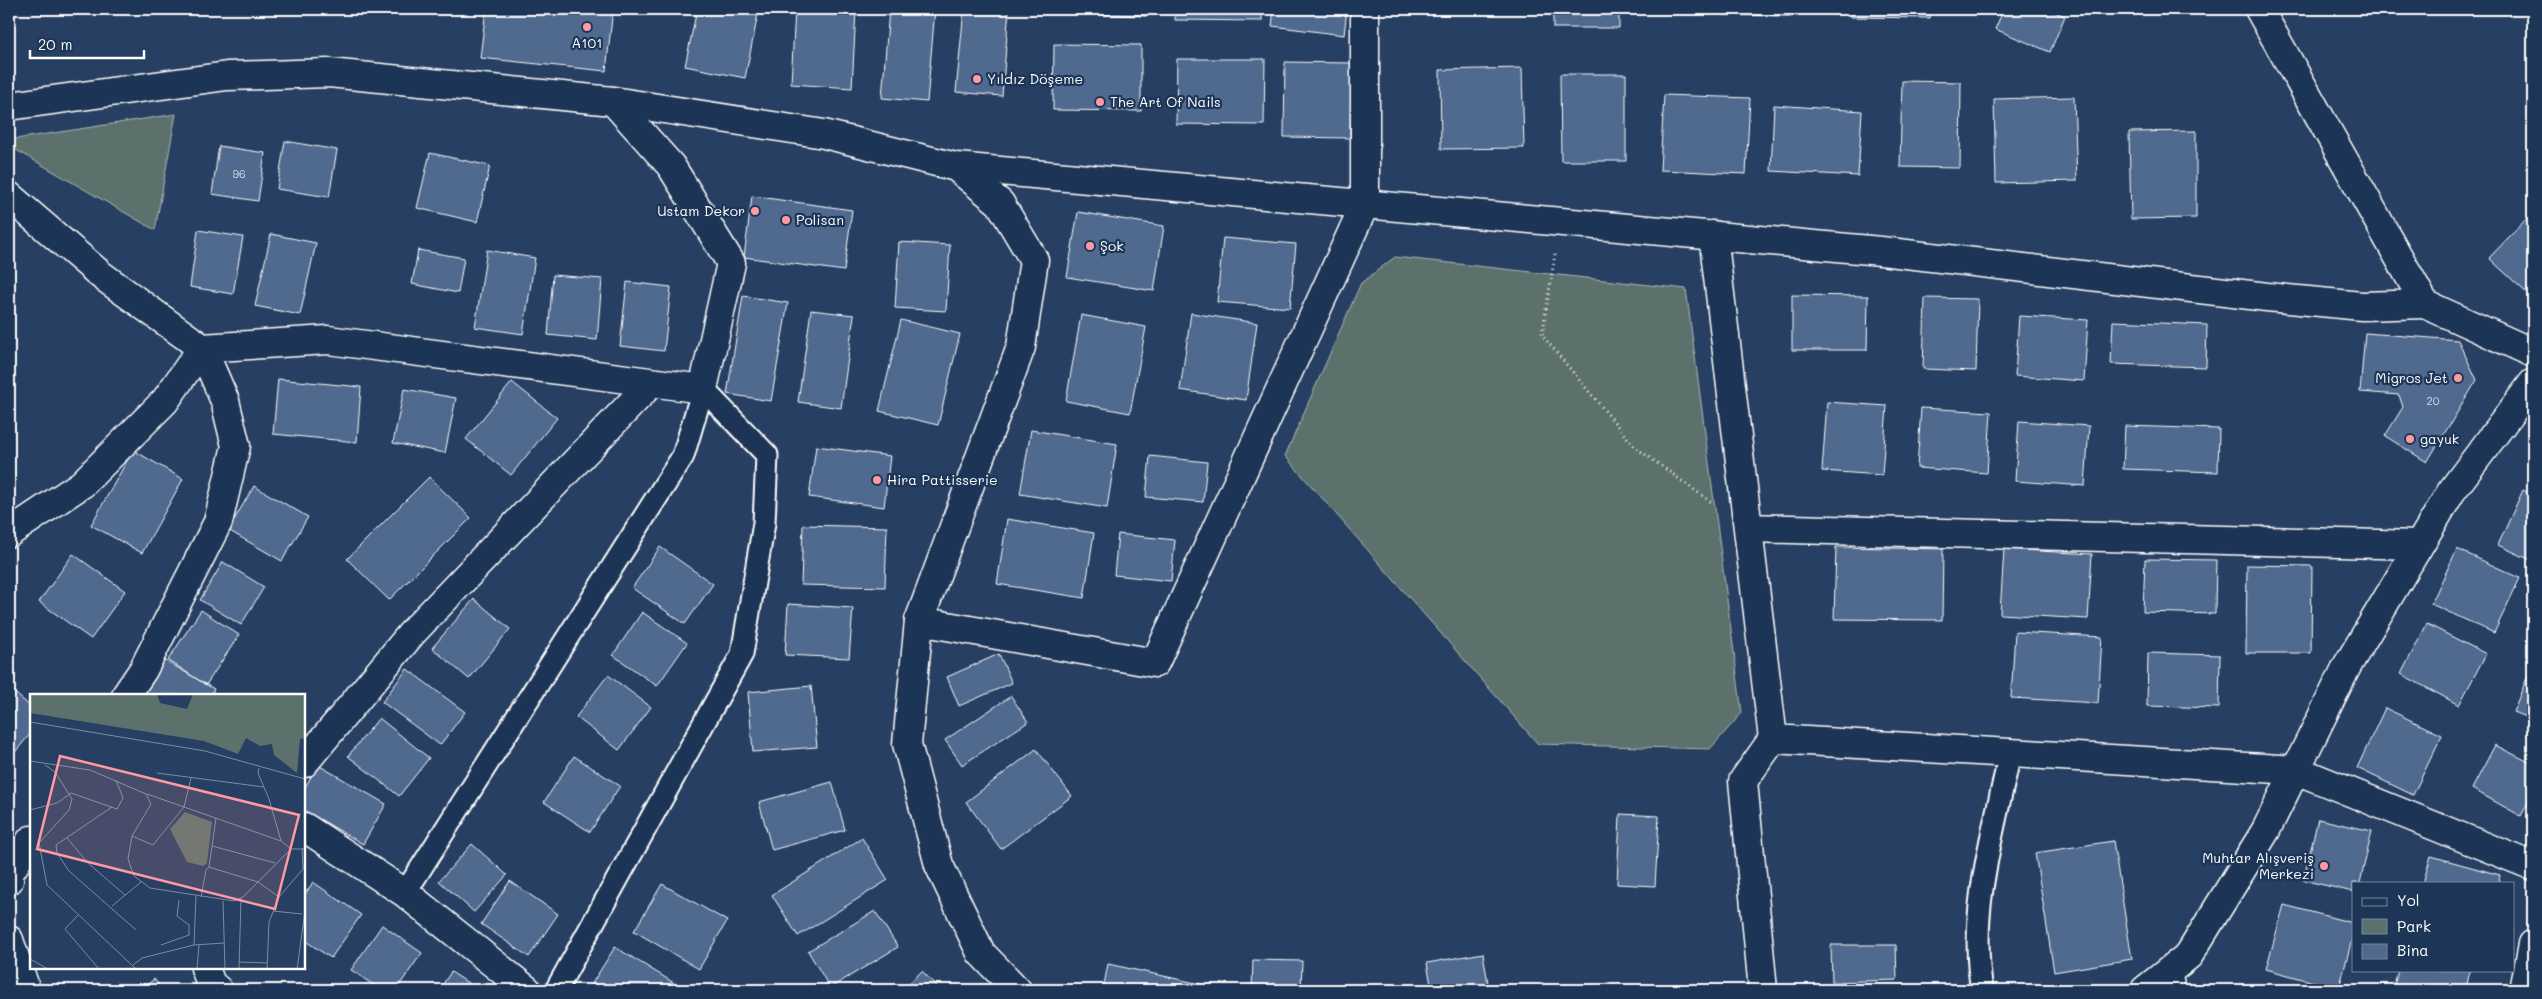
<svg xmlns="http://www.w3.org/2000/svg" width="2542" height="999" viewBox="0 0 2542 999" font-family="Mali,sans-serif">
<style>
.green{fill:#5d716c;stroke:#aeb8b6}
.building{fill:#50698f;stroke:#fff}
.lines{fill:none;stroke-linecap:round;stroke-linejoin:round}
.lane-casing{stroke:#fff;stroke-width:25}
.street-casing{stroke:#fff;stroke-width:31}
.secondary-casing{stroke:#fff;stroke-width:31}
.path{stroke:#fff;stroke-width:3;stroke-dasharray:1 4;stroke-linecap:butt}
.lane{stroke:#1d3557;stroke-width:21}
.street{stroke:#1d3557;stroke-width:28}
.secondary{stroke:#1d3557;stroke-width:28}
.poi-dot{fill:#ff9aa2;stroke:#1d3557;stroke-width:2}
.labels{text-anchor:middle;stroke-width:4.5;stroke-linejoin:round;paint-order:stroke}
.number-label{font-size:11px;fill:#d3dae3}
.poi-label{font-size:14px;fill:#fff;stroke:#1d3557;text-anchor:start}
.inset-road{fill:none;stroke:#7d8ca1;stroke-width:1}
.view{fill:#ff9aa2;fill-opacity:0.15;stroke:#ff9aa2;stroke-width:2.5}
.inset-edge{fill:none;stroke:#fff;stroke-width:2.5}
</style>
<rect width="100%" height="100%" fill="#273f62"/>
<filter id="ink" filterUnits="userSpaceOnUse"><feTurbulence type="fractalNoise" baseFrequency=".02" numOctaves="2"/><feDisplacementMap in="SourceGraphic" scale="10" xChannelSelector="R" yChannelSelector="G"/><feConvolveMatrix kernelMatrix="1 2 1 2 8 2 1 2 1" color-interpolation-filters="sRGB"/></filter>
<g filter="url(#ink)">
<path class="green" d="M176,114L155,230L9,146V140Z
M1395,257L1686,289L1742,713L1710,749L1538,744L1285,456L1361,283Z"/>
<path class="building" d="M486,9H613L606,71L480,58Z
M697,9H759L745,78L685,66Z
M795,9H856L852,88L791,84Z
M889,9H935L927,102L882,98Z
M964,9H1009L1002,96L956,92Z
M1058,9H1146V16L1058,13Z
M1175,9H1262V21L1175,20Z
M1274,9H1347L1344,35L1272,26Z
M1553,9H1619V28H1553Z
M1724,9H1790V16L1724,15Z
M1851,9H1931L1930,18L1851,17Z
M2004,9H2047L2065,16L2050,52L1995,29Z
M1054,44L1141,45V111L1053,110Z
M1177,59H1265L1264,125L1176,124Z
M1285,62L1351,63L1350,138L1284,137Z
M1522,68L1524,148L1441,149L1440,70Z
M1560,74H1626V161H1561Z
M1902,81L1961,82L1960,168L1900,167Z
M1664,95L1750,98L1746,174L1660,170Z
M2074,97L2077,181L1996,183L1994,99Z
M1774,105L1862,111L1858,176L1771,171Z
M2196,131V218L2131,219L2129,132Z
M285,141L337,150L329,197L277,189Z
M219,146L265,153L258,201L212,194Z
M430,153L490,166L477,222L417,208Z
M752,196L852,210L844,271L744,257Z
M1078,212L1164,226L1154,291L1067,277Z
M2531,214L2533,217V299L2489,258Z
M198,230L243,237L233,294L190,287Z
M271,234L316,243L300,315L255,306Z
M1223,238L1296,244L1290,308L1217,302Z
M899,242L950,245L946,311L895,308Z
M418,250L464,258L458,293L412,284Z
M487,250L535,258L523,334L475,327Z
M553,275L602,279L597,340L548,335Z
M627,282L671,287L664,351L620,346Z
M1792,295L1868,296L1867,350H1792Z
M743,296L788,303L771,401L727,394Z
M1925,298L1978,299L1976,371L1923,369Z
M811,310L854,315L841,408L798,402Z
M1191,313L1257,323L1246,400L1180,390Z
M1081,315L1146,327L1130,413L1066,401Z
M2019,316L2088,320L2084,381L2015,376Z
M901,320L960,334L938,425L879,411Z
M2113,321L2207,325L2206,367L2111,364Z
M2365,333L2458,340L2477,380L2427,462L2385,436L2403,407L2399,395L2360,392Z
M9,353L11,400H9Z
M278,379L361,387L357,442L273,434Z
M512,382L557,418L511,475L466,439Z
M404,389L456,398L445,453L393,443Z
M1827,402L1887,406L1882,475L1822,471Z
M1921,408L1991,412L1987,473L1917,468Z
M2019,421L2089,426L2085,486L2015,481Z
M2125,426L2219,429L2218,472L2123,469Z
M1031,430L1117,444L1107,508L1020,494Z
M816,446L890,456L884,507L809,497Z
M133,450L183,479L142,553L91,525Z
M1150,456L1207,462L1203,502L1146,497Z
M429,477L471,518L389,600L347,559Z
M254,486L308,517L282,561L228,530Z
M2523,490L2533,495V561L2498,545Z
M1007,519L1094,533L1084,598L997,584Z
M803,525L887,527L885,587L801,585Z
M1118,534L1175,540L1171,581L1114,575Z
M660,547L713,584L685,624L632,588Z
M1836,547L1943,549L1942,620L1834,619Z
M2004,549L2092,554L2088,619L2000,614Z
M2457,549L2520,578L2494,633L2431,604Z
M73,554L125,591L91,639L39,602Z
M2145,559L2216,560L2215,614L2143,612Z
M223,562L264,587L241,625L200,600Z
M2247,565L2312,566L2311,653H2246Z
M474,599L510,629L469,679L432,648Z
M788,604L853,608L849,658L785,655Z
M201,610L239,635L206,685L168,660Z
M642,612L687,643L657,686L613,655Z
M2427,624L2486,654L2459,705L2401,674Z
M2015,632L2102,637L2098,703L2011,698Z
M2148,653L2220,655L2219,708L2147,706Z
M999,654L1012,683L959,706L947,677Z
M161,658L214,689L211,695H139Z
M2533,663V720L2513,712Z
M407,669L465,712L440,745L382,702Z
M608,675L651,707L619,750L576,717Z
M811,686L817,747L753,752L748,692Z
M9,688L31,707V733L11,757L9,755Z
M1011,696L1028,722L962,765L945,740Z
M2385,708L2442,735L2413,795L2357,768Z
M379,718L429,758L399,796L348,756Z
M2495,745L2533,764V793L2521,816L2472,789Z
M1036,749L1072,796L1001,849L966,802Z
M574,756L620,786L590,832L544,802Z
M318,765L386,804L363,844L304,810V789Z
M832,782L845,830L772,850L759,802Z
M1620,814L1659,816L1655,886L1617,884Z
M2318,819L2372,831L2360,883H2353V892L2303,880Z
M862,838L888,880L798,936L772,895Z
M2113,841L2132,959L2054,972L2035,853Z
M472,844L507,875L474,912L439,881Z
M2431,856L2500,875L2498,883H2423Z
M510,881L558,914L529,957L481,924Z
M313,882L361,915L331,958L304,940V896Z
M662,884L727,921L699,969L634,931Z
M2284,905L2353,923V935L2339,989L2266,969Z
M875,911L898,947L830,988L808,951Z
M382,925L422,953L396,990H381L351,970Z
M1831,945H1896L1897,980L1832,982Z
M615,947L674,983L669,990H599L591,985Z
M1483,953L1489,990H1432L1427,963Z
M1253,960L1302,961L1301,990H1252Z
M1108,964L1205,985L1204,990H1103Z
M2398,970H2470L2466,990H2393Z
M922,971L940,990H902Z
M451,972L479,990H439Z
M154,979L163,990H141Z"/>
<g class="lines">
<defs>
<path id="lane" d="M405,893L683,456L703,389L767,455L764,523L742,654L556,990
M1982,990C1968,911 1994,831 2010,753"/>
<path id="street" d="M9,196L101,275L202,348L225,401L236,446L218,522L143,670L126,695
M1713,235L1773,739L2296,770L2533,866
M1748,528L2419,545
M9,533L82,484L165,401L202,348L328,340L703,389L731,263L671,166L613,101
M919,621L1155,663L1365,204V9
M304,763L412,633L651,383
M304,827L405,893L527,990
M9,880V873L31,840
M9,940L26,990
M205,968L211,984L218,990
M2167,973L2171,990
M1763,990L1743,781L1773,739
M2524,990L2533,944"/>
<path id="secondary" d="M2259,9L2425,304L2533,353
M9,106L227,76L329,73L613,101L824,134L956,167L1000,203L1034,260L1021,347L919,621L907,744L939,865L981,953L1017,990
M956,167L1881,251L2267,297L2362,306L2425,304
M2145,990L2189,955L2266,830L2347,666L2451,492L2533,383"/>
</defs>
<use href="#lane" class="lane-casing"/>
<use href="#street" class="street-casing"/>
<use href="#secondary" class="secondary-casing"/>
<path class="path" d="M1555,254L1542,335L1635,447L1711,502"/>
<use href="#lane" class="lane"/>
<use href="#street" class="street"/>
<use href="#secondary" class="secondary"/>
</g>
</g>
<g class="poi-dot">
<circle cx="587" cy="27" r="5"/>
<circle cx="977" cy="79" r="5"/>
<circle cx="1100" cy="102" r="5"/>
<circle cx="755" cy="211" r="5"/>
<circle cx="786" cy="220" r="5"/>
<circle cx="1090" cy="246" r="5"/>
<circle cx="2458" cy="378" r="5"/>
<circle cx="2410" cy="439" r="5"/>
<circle cx="877" cy="480" r="5"/>
<circle cx="2324" cy="866" r="5"/>
</g>
<g class="labels">
<g class="number-label">
<text x="239" y="178">96</text>
<text x="2433" y="405">20</text>
</g>
<g class="poi-label">
<text x="587" y="48" text-anchor="middle">A101</text>
<text x="987" y="84">Yıldız Döşeme</text>
<text x="1110" y="107">The Art Of Nails</text>
<text x="745" y="216" text-anchor="end">Ustam Dekor</text>
<text x="796" y="225">Polisan</text>
<text x="1100" y="251">Şok</text>
<text x="2448" y="383" text-anchor="end">Migros Jet</text>
<text x="2420" y="444">gayuk</text>
<text x="887" y="485">Hira Pattisserie</text>
<text x="2314" y="863" text-anchor="end">Muhtar Alışveriş<tspan x="2314" dy="16">Merkezi</tspan></text>
</g>
</g>
<g transform="translate(30 694)">
<rect width="275" height="275" fill="#273f62"/>
<path d="M0,0H127L130,9L157,15L163,0H275V44L270,45L267,79L244,61L242,50L230,52L216,44L208,60L174,47L0,19ZM155,118L182,128L177,169L173,172L157,168L140,135Z" fill="#5d716c"/>
<path class="inset-road" d="M0,28L175,57L275,85M0,67L60,76L116,100L121,110L102,142L98,165L104,182L120,194L204,207L213,203L261,155H275M15,71L25,78L42,105L39,116L9,149L17,191L106,275M229,74L228,79L239,105L251,147L261,155M127,79L234,93M117,100L251,147M82,113L26,151L27,159L39,177L106,236M0,116L27,109L41,99L87,115L93,104L86,86M186,124L179,173L228,188L249,203M102,142L123,151L154,113L161,84M37,144L58,169L95,201M182,152L245,169M171,203L176,176L179,173M193,207L195,275M82,212L111,188M243,217L272,220M48,221L35,235L69,275M131,251L159,241V231L147,222L149,206M164,251L166,202M0,265L18,275M209,268L237,269M103,271L112,264L164,251L194,249M167,275L169,251M209,275L211,204M237,275L239,228L249,203L273,175L272,154M267,275L275,217"/>
<path class="view" d="M30,62L269,121L245,215L7,155Z"/>
<rect width="275" height="275" class="inset-edge"/>
</g>
<rect width="2542" height="999" fill="none" stroke="#1d3557" stroke-width="30"/>
<rect x="15" y="15" width="2512" height="969" fill="none" stroke="#fff" stroke-width="2" filter="url(#ink)"/>
<rect x="2352" y="882" width="162" height="90" fill="#1d3557" stroke="#77869a"/>
<rect x="2362" y="898" width="25" height="8" fill="#1d3557" stroke="#77869a"/>
<text x="2397" y="906" font-size="15" fill="#ffffff">Yol</text>
<rect x="2362" y="919" width="25" height="15" fill="#5d716c" stroke="#77869a"/>
<text x="2397" y="932" font-size="15" fill="#ffffff">Park</text>
<rect x="2362" y="944" width="25" height="15" fill="#50698f" stroke="#77869a"/>
<text x="2397" y="956" font-size="15" fill="#ffffff">Bina</text>
<path d="M30 50v8h114v-8" fill="none" stroke="#ffffff" stroke-width="2.5"/>
<text x="38" y="50" font-size="15" fill="#ffffff" stroke="#1d3557" stroke-width="4" paint-order="stroke">20 m</text>
</svg>
